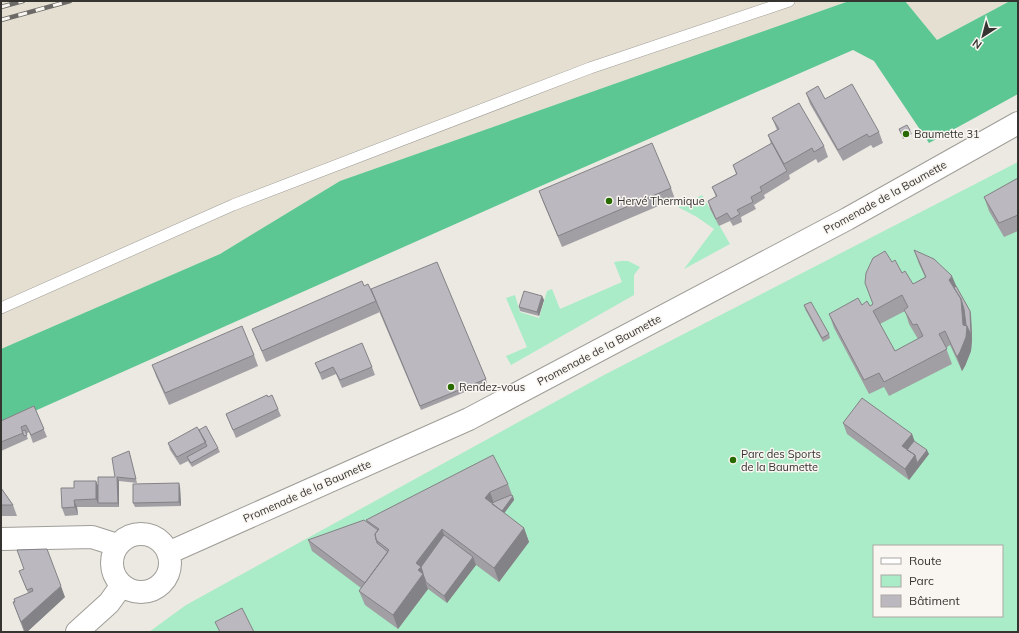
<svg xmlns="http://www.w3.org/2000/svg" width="1019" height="633" viewBox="0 0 1019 633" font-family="Mulish,sans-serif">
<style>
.built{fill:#e5dfd2}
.green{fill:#a9ecc7;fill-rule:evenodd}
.forest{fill:#5cc792}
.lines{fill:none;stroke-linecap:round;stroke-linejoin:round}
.service-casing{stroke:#9f9d97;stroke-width:12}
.tertiary-casing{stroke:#9f9d97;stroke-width:24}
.service{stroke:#fff;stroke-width:11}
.tertiary{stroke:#fff;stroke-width:22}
.rail-casing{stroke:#6b6a66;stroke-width:4.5}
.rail{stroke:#f9f6f1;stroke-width:3;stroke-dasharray:9;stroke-linecap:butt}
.wall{fill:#a19fa4;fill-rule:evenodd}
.shaded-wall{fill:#838286}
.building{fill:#bbb9bf;stroke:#838286;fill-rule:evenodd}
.poi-dot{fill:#286a00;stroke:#f9f6f1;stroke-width:1.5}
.labels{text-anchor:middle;stroke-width:3;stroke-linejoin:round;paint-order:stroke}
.poi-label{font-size:11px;fill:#353431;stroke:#f9f6f1;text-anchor:start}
.street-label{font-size:11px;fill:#353431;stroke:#f9f6f1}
</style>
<rect width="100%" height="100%" fill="#ece9e3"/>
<path class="built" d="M1,1H849L340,181L220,254L1,349Z
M905,1H1010L937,40Z"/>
<path class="green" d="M1018,162V632H149L186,605L604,375ZM874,546H1002V616H874Z
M702,195L730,244L684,269L714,229L697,217L678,207Z
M621,261H628L640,267L634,275V295L511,365L506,356L527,347L506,298L515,295L520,312L539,318L547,291L552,289L560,309L622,282L614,262Z"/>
<path class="forest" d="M849,1H905L937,40L1010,1H1018V94L929,143L874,61L853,50L534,189L1,426V349L220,254L340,181Z"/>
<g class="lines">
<defs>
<path id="service" d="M1,308L233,205L590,68L789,1"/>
<path id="tertiary" d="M112 563a29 29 0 1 1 58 0a29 29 0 1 1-58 0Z
M1,539L92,537L117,545
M168,553L469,419L847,219L1018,123
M77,632L109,603L122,585"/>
</defs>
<use href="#service" class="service-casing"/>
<use href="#tertiary" class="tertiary-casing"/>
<use href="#service" class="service"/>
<use href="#tertiary" class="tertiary"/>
<defs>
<path id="rail" d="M1,7L23,1
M1,20L70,1"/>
</defs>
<use href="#rail" class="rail-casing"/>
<use href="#rail" class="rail"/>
</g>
<path class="wall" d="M806,93L825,99L879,132L883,143L873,148L871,145L843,161L810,104Z
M772,118L824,146L828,157L818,163L816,159L789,175L790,179L764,195L765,198L754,205L756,209L741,217L742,222L733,226L730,221L719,226L710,209L708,201L716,197L712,187L736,174L733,165L771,144L768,135L777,130Z
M899,129L910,130L912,134L903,139Z
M1018,178V231L1004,237L989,211L984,197Z
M671,188L675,199L562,247L543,202L539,191Z
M914,250L956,286L970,311L971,315L972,340L971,351L965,366L962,371L950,345L946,348L952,364L889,396L884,387L869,394L834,328L829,314L862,305L870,306L873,304L892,262L913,284L925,277L919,264ZM905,311L909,324L918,339L895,351L880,324Z
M364,286L371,289L486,379L487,383L421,410L379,311L380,312L266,362L252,329Z
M542,296L544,300L539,316L520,311L519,307Z
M804,305L829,334L830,338L823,342L805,309Z
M254,355L258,366L169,405L156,376L152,365Z
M315,363L372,367L375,375L342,388L336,374L322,380Z
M268,397L278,409L281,416L236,438L226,414Z
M34,406L47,437L33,443L29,432L26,434L28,439L1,451V421Z
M843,423L912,434L914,441L929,454L909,480L847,434Z
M199,430L218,448L220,452L192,467L188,461L180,465L170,450L168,443Z
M129,451L137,483L119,481V507H77L78,515L65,516L62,508L74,488L98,485L115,477Z
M508,484L514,500L504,513L524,528L529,542L499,582L476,565L447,603L428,589L398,629L365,605L359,591L361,588L312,551L308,540L368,523L366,520Z
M180,487L181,506L135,507L133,503Z
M1,488L13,505L17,516H1Z
M19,571L65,597L27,632H24L13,602L28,593Z"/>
<path class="shaded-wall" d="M952,276L958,290L955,293L949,280Z
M542,296L544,300L539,316L537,312Z
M961,299L970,311L971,315L972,340L971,351L965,366L962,371L957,357L963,325Z
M912,434L916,445L908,456L902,446Z
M927,450L929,454L919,467L917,463Z
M915,455L919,467L909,480L905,469Z
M117,477L119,481V507L118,503Z
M96,481L99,488L98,503L96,499Z
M179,483L180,487L181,506L179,502Z
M490,492L495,506L485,498Z
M513,496L514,500L500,519L498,516Z
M74,500L77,507L78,515L75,507Z
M524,528L529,542L499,582L494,568Z
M442,529L447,543L426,582L425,581L428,589L398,629L393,615L421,577L416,563Z
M473,557L476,565L447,603L444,596Z
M61,586L65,597L27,632H25L21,622Z"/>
<path class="building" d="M852,84L879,132L869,137L867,134L838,150L806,93L818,86L825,99Z
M799,103L824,146L814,152L812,148L784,164L768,135L779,129L772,118Z
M907,125L910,130L902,135L899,129Z
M652,143L671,188L558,236L539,191Z
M772,143L787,171L760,187L762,191L751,197L753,202L737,210L740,214L731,219L727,213L716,219L708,201L717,196L712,187L737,174L733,165Z
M1018,178V215L999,223L984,197Z
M914,250L934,259L952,276L949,280L961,299L963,325L967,326L966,337L960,352L957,357L945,331L939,334L947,349L884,382L879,373L864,380L829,314L858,298L862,305L867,301L870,306L873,304L865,283L866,273L873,258L885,251L892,262L895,260L902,273L905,271L913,284L926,277ZM902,295L908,307L904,310L913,325L917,324L923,336L895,351L873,311Z
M437,262L486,379L420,406L371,289Z
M362,281L364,286L368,284L376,301L262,351L252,329Z
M956,286L970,311L971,335L967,326L966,325L964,309L961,299L954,288Z
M524,291L542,296L537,312L519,307Z
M811,302L829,334L822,338L804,305Z
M242,326L254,355L165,393L152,365Z
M362,343L372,367L340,380L333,367L320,373L315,363Z
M267,395L268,397L272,395L278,409L233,430L226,414Z
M862,398L912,434L902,446L915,455L905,469L843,423Z
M34,406L44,429L31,435L26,425L21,427L23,433L1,442V421Z
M206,426L218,448L191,463L187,457L207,446L199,430Z
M197,427L206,442L177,457L168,443Z
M25,430L27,435L24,436L22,431Z
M914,441L927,450L917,463L915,455L907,450Z
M129,451L136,479L117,477L118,503H98V477H115L112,458Z
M493,455L508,484L490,492L485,498L524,528L494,568L442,529L416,563L421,567L418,570L423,574L393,615L359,591L389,550L376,540L375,534L379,529L366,520Z
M74,481H96V499L74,500L75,507L62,508L61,488H74Z
M179,483V502L133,503V484Z
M1,488L13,505H1Z
M511,495L513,496L502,511L492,504L494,502Z
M364,520L378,530L375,534L377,543L388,552L365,583L308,540Z
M444,535L473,557L444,596L426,582L423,574V573L421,567Z
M47,549L61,586L21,622L13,602H15L14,599L33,591L32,588L27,590L19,571L24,569L17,550Z
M242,608L254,632H220L215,622Z"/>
<g class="poi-dot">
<circle cx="906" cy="134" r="4"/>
<circle cx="609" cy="201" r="4"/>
<circle cx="451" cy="387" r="4"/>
<circle cx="733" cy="460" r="4"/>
</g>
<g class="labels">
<g class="poi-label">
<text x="914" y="138">Baumette 31</text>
<text x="617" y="205">Hervé Thermique</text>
<text x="459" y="391">Rendez-vous</text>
<text x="741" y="458">Parc des Sports<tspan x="741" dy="13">de la Baumette</tspan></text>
</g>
<g class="street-label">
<text transform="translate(885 197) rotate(-29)" y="4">Promenade de la Baumette</text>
<text transform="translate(599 350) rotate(-28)" y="4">Promenade de la Baumette</text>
<text transform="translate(307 491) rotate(-24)" y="4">Promenade de la Baumette</text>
</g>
</g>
<rect width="1019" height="633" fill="none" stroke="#353431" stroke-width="4"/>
<rect x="873" y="545" width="130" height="72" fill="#f9f6f1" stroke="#aba8a4"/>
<rect x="881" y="558" width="20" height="6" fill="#ffffff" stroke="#aba8a4"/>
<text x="909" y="565" font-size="12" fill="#353431">Route</text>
<rect x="881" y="575" width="20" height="12" fill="#a9ecc7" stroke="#aba8a4"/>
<text x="909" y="585" font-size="12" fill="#353431">Parc</text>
<rect x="881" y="595" width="20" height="12" fill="#bbb9bf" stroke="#aba8a4"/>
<text x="909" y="605" font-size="12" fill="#353431">Bâtiment</text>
<g transform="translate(983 36) rotate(216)" stroke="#f9f6f1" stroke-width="3" paint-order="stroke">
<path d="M0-3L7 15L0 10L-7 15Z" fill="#353431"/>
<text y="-6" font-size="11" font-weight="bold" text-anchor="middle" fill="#353431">N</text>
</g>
</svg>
